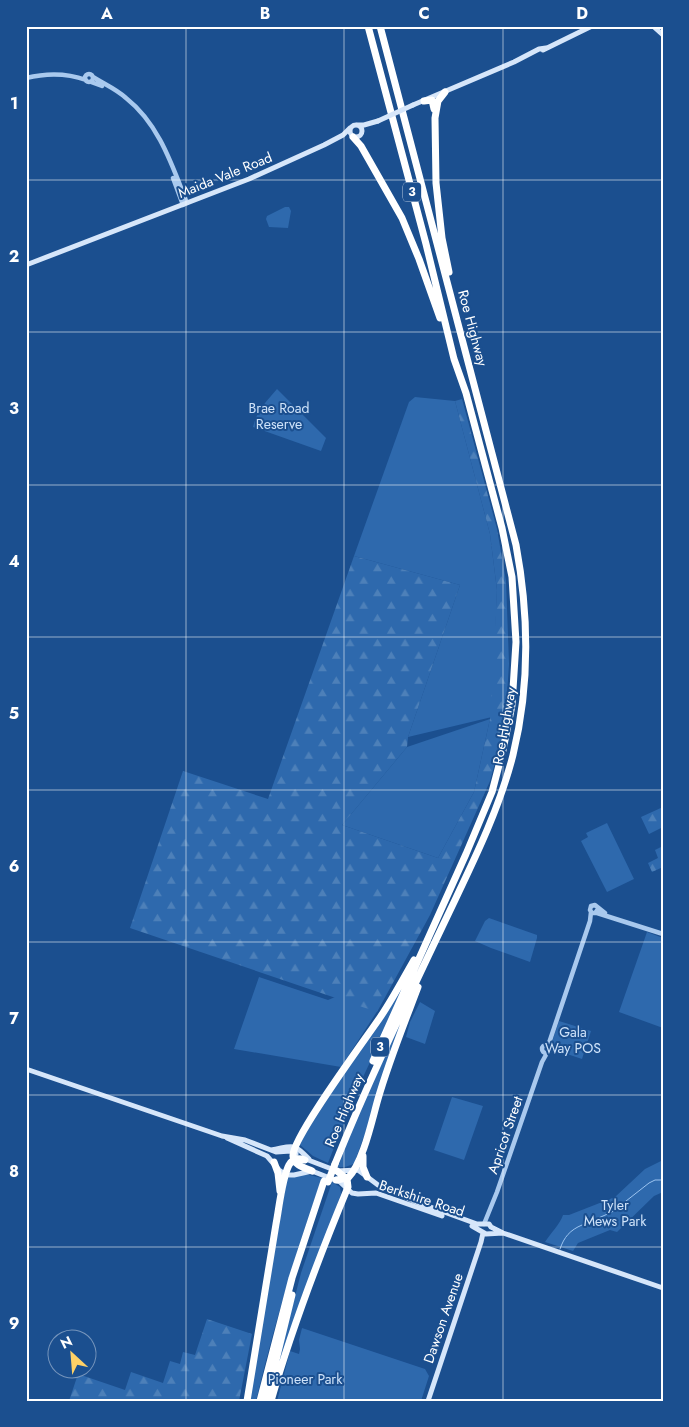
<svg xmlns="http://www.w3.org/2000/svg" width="689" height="1427" viewBox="0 0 689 1427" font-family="Jost,sans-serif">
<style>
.green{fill:#2e69ad}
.forest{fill:url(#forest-firs)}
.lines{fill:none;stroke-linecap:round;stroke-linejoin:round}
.stream{stroke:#9cc4f0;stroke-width:1}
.tertiary{stroke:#a9c9ee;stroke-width:4.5}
.secondary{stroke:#d6e6fa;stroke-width:5}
.motorway{stroke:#fff;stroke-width:7}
.secondary-bridge{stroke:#d6e6fa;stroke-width:5}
.motorway-bridge{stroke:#fff;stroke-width:7}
.grid{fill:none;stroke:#fff;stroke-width:1;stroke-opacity:0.55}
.labels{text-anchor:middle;stroke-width:4;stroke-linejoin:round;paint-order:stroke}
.shield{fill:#1b4f8f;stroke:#bbcadd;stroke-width:1}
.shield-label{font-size:12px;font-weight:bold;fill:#fff}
.street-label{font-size:14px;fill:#fff;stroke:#1b4f8f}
.park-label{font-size:14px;fill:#cfe3fa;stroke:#1b4f8f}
.neatline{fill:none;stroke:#fff;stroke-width:2}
.grid-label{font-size:16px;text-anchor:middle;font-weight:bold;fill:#fff}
</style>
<defs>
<pattern id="forest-firs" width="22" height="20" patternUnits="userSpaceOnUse" patternTransform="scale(1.25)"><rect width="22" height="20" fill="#2e69ad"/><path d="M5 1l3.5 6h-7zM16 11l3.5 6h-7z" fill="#4d80b9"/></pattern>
</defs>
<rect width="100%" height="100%" fill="#1b4f8f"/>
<path class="green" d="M285,207H289L291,211L288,228L269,227L266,219L267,216Z
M277,389L326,438L321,451L253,427C257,410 267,401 277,389Z
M415,397L455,401L490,534L497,590L492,717L408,737L460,585L354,556L409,402Z
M490,719L474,792L438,858L342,825L407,747Z
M607,823L634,879L607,892L581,841L588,837L586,833Z
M489,918L537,935V938L530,962L491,948L475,941L485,921Z
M647,932L663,938V1028L619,1012Z
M421,952L352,1101L328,1163L313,1156L299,1144Z
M425,966L354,1164L345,1167H338L352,1129Z
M259,977L328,1000L335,997L378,1010L341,1067L234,1049Z
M420,1002L435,1011L425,1044L406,1037L410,1022Z
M559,1021L591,1031L582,1059L558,1051L551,1045Z
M452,1097L483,1106L464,1160L434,1150Z
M663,1160V1192L654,1196L617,1232L610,1230L578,1243L573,1251L545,1242C550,1234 560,1224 563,1215H569L615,1197L645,1169Z
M305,1174L322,1178C296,1251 274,1325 256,1401H249L287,1178Z
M332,1182L340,1187L341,1194L273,1382L301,1273Z
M302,1328L425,1369L429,1376L421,1401H277L290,1351L299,1354L300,1349L299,1340Z"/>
<path class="forest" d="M462,399L497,529L506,581L509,664L505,725L490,781L430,915L377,1012L130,928L183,771L268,799L354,556L460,585L408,737L407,747L342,825L438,858L474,792L490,719L497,590L490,534L455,401Z
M663,807V827L649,834L641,817Z
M663,846V867L652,872L648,863L658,858L655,850Z
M207,1319L252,1334L239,1401H69L78,1374L125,1390L131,1372L163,1383L170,1361L180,1364L183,1352L195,1355Z"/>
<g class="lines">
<path class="stream" d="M585,1224L612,1212L649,1183L655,1180H663
M560,1249C564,1237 570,1230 582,1225"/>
<path class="tertiary" d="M85 78a4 4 0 1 1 8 0a4 4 0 1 1-8 0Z
M93,77C104,84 116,89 126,98C159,124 172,165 187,203
M26,78C46,73 67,73 86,80
M91,82L102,86
M173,178L183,205
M598,909L595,913H592L590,910L591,906L595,905L605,913
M597,913L663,934
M542 1049a4 4 0 1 1 8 0a4 4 0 1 1-8 0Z
M548,1046L590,921L591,912
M484,1224L497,1192L542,1062L547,1053"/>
<path class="secondary" d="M653,26L663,35
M543,50L592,26
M413,105L514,62L539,49L546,48
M350 131a6 6 0 1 1 12 0a6 6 0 1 1-12 0Z
M357,125H364L378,121
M26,265L249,179L324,145L343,135L350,128
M26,1069L222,1136L245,1140L276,1152L291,1151L296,1154
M227,1138L267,1156L279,1170L286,1175H294L312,1171L340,1182L352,1193L358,1194L376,1193L442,1216
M271,1150C294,1146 292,1142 309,1159
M303,1158L337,1171L358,1170L378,1185L414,1201L477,1224H489L491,1227L503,1233L663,1288
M472,1226L486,1234L503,1233
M428,1401L481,1242L483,1233"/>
<path class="motorway" d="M368,26L426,244L454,359L466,393L502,528L512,577L516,642L512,705L503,750L492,792L466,854L373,1061
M445,92L438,101L435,118L436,183L442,238L449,272
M424,101L432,100L434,109
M353,137L361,146L402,218L419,259L440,318
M363,1156V1167L367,1177
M274,1162L278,1173L280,1191
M335,1164C368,1082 406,1003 444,923C470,868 498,814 513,755C530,686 529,615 516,545L380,26
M312,1171C305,1168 293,1165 293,1156C291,1139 367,1037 381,1016C393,998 403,979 414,960
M336,1180L348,1178C363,1163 372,1120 378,1099C389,1061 404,1024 418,987
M247,1401C257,1342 266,1283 276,1224C279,1209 282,1178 289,1165C293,1158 299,1158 305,1160
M260,1401L292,1278L324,1181
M266,1401L292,1295
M271,1401C292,1327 319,1257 348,1187L347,1179L337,1171"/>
<path class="secondary-bridge" d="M378,121L413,105"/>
<path class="motorway-bridge" d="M328,1182L335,1164"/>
</g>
<path class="grid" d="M186,26V1401M344,26V1401M503,26V1401M26,180H663M26,332H663M26,485H663M26,637H663M26,790H663M26,942H663M26,1095H663M26,1247H663"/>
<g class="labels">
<g class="shield">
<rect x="403" y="182.5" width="18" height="19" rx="4"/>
<rect x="371" y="1037.5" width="18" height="19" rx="4"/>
</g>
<g class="shield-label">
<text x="412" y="196">3</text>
<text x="380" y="1051">3</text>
</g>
<g class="street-label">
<text transform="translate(225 175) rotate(-22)" y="5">Maida Vale Road</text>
<text transform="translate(473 328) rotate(75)" y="5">Roe Highway</text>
<text transform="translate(504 726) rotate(-80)" y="5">Roe Highway</text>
<text transform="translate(344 1110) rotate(-67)" y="5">Roe Highway</text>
<text transform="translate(505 1135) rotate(-71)" y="5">Apricot Street</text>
<text transform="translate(422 1198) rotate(18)" y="5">Berkshire Road</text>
<text transform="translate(443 1318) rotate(-71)" y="5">Dawson Avenue</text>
</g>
<g class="park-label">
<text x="279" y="413">Brae Road<tspan x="279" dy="16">Reserve</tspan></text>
<text x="573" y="1037">Gala<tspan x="573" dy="16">Way POS</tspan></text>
<text x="615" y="1210">Tyler<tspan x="615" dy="16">Mews Park</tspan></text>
<text x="305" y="1384">Pioneer Park</text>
</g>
</g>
<rect width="689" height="1427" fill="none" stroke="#1b4f8f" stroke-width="55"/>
<g transform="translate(72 1354) rotate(334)"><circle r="24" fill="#1b4f8f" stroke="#7695bc"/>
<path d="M0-4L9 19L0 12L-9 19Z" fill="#ffd166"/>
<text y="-8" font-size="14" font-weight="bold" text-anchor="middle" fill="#ffffff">N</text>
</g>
<rect x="28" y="28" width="634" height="1372" class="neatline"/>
<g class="grid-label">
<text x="107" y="19">A</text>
<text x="265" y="19">B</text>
<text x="424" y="19">C</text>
<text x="582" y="19">D</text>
<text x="14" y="109">1</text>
<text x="14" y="262">2</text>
<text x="14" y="414">3</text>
<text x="14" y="567">4</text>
<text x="14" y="719">5</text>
<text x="14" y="872">6</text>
<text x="14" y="1024">7</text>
<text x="14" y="1177">8</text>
<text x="14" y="1329">9</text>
</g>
</svg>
